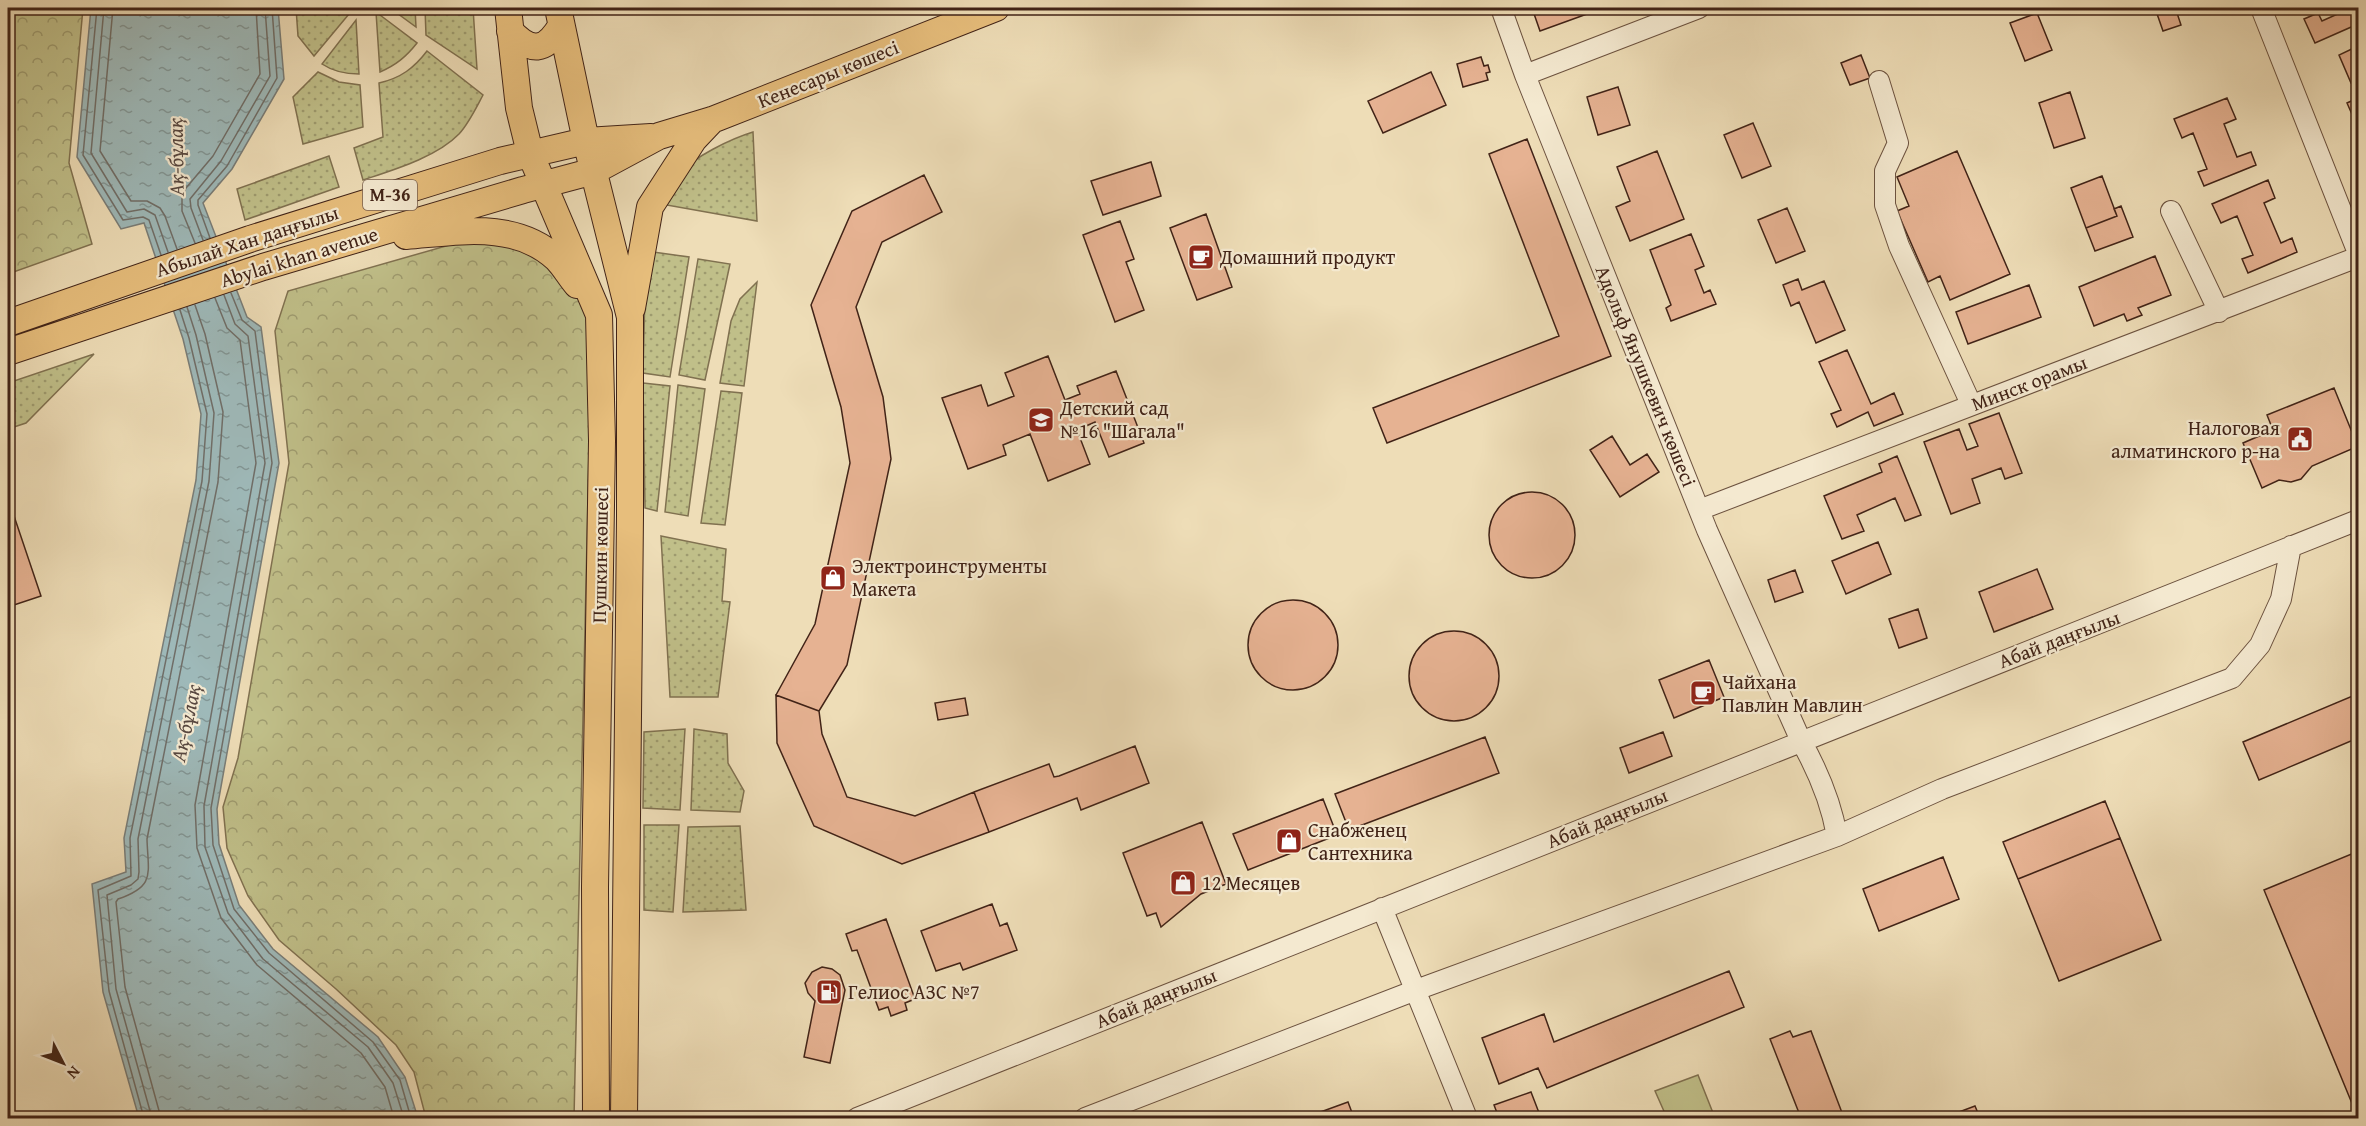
<svg xmlns="http://www.w3.org/2000/svg" width="2366" height="1126" viewBox="0 0 2366 1126" font-family="'Gentium Book Plus',serif">
<style>
.grass{fill:url(#grass-dots);stroke:#807150;stroke-width:1.5}
.forest{fill:url(#forest-crowns);stroke:#807150;stroke-width:1.5}
.pitch{fill:#c0bf89;stroke:#807150;stroke-width:1.5}
.water{fill:url(#water-ripples);stroke:#797d78;stroke-width:1.5}
.lines{fill:none;stroke-linecap:round;stroke-linejoin:round}
.shore{stroke:#706e68;stroke-width:1.5}
.building{fill:#e6b292;stroke:#412317;stroke-width:1.5}
.minor-casing{stroke:#6c523f;stroke-width:22}
.major-casing{stroke:#412317;stroke-width:28}
.minor{stroke:#f4e9d0;stroke-width:20}
.major{stroke:#e7be7c;stroke-width:26}
.labels{text-anchor:middle;stroke-width:4.5;stroke-linejoin:round;paint-order:stroke}
.shield{fill:#f4e9d0;stroke:#775e4e;stroke-width:1.5}
.shield-label{font-size:18px;font-weight:bold;fill:#412317}
.street-label{font-size:20px;fill:#412317;stroke:#f4e9d0}
.poi-label{font-size:20px;fill:#412317;stroke:#f4e9d0;text-anchor:start}
.water-label{font-size:21px;font-style:italic;fill:#584840;stroke:#f4e9d0}
</style>
<defs>
<pattern id="grass-dots" width="8" height="8" patternUnits="userSpaceOnUse" patternTransform="scale(1.5)"><rect width="8" height="8" fill="#c0bf89"/><path d="M2 2h.1M6 6h.1" fill="none" stroke="#9e9b6f" stroke-width="1.8" stroke-linecap="round"/></pattern>
<pattern id="forest-crowns" width="20" height="18" patternUnits="userSpaceOnUse" patternTransform="scale(1.5)"><rect width="20" height="18" fill="#c0bf89"/><path d="M2 6a3 3 0 1 1 6 0M12 15a3 3 0 1 1 6 0" fill="none" stroke="#9e9b6f"/></pattern>
<pattern id="water-ripples" width="26" height="14" patternUnits="userSpaceOnUse" patternTransform="scale(1.5)"><rect width="26" height="14" fill="#9eb9b9"/><path d="M2 4q2-2 4 0t4 0M15 11q2-2 4 0t4 0" fill="none" stroke="#829695"/></pattern>
</defs>
<rect width="100%" height="100%" fill="#eeddb7"/>
<filter id="stains"><feTurbulence type="fractalNoise" baseFrequency=".00333" numOctaves="4"/><feColorMatrix values="0 0 0 0 .2 0 0 0 0 .09 0 0 0 0 .02 0 0 0 .5 -.17"/></filter>
<radialGradient id="worn" r=".72"><stop offset=".6" stop-color="#630" stop-opacity="0"/><stop offset="1" stop-color="#630" stop-opacity=".3"/></radialGradient>
<path class="grass" d="M296,8H354L314,56L298,36Z
M390,8H415L416,27Z
M425,8H473L477,69L426,35Z
M376,12L417,43C406,57 396,65 380,72Z
M356,20L359,74C345,74 334,72 322,64Z
M427,51L483,95C476,108 469,123 459,134C437,157 393,170 363,180L354,148L383,137L379,83C401,78 414,68 427,51Z
M318,72L339,82L360,85L363,127L303,144L293,97Z
M753,132L757,221L661,204C666,195 671,182 678,174C694,157 730,139 753,132Z
M329,156L339,187L245,220L237,189Z
M646,251L689,257L670,377L643,373Z
M698,259L730,264L705,380L679,375Z
M757,282L744,386L720,383L731,321L740,299Z
M94,354L26,423L8,429V383Z
M643,383L670,386L657,511L645,508Z
M678,385L705,389L688,516L665,512Z
M721,391L742,393L725,525L701,523Z
M661,536L726,549L722,601L730,602L718,697H670Z
M685,729L680,810L643,808L644,732Z
M694,729L727,734L728,763L744,791L740,812L691,810Z
M644,825H679L673,912L644,910Z
M740,826L746,910L683,912L688,827Z"/>
<path class="forest" d="M8,8H83L69,163L92,244L8,274Z
M481,236L549,260L592,316L574,1118H426L414,1072L396,1045L336,989L279,940L248,896L227,848L223,807L238,758L289,463L275,331L288,291Z"/>
<path class="pitch" d="M1698,1075L1715,1118H1667L1655,1091Z"/>
<path class="water" d="M91,8H278L284,79L232,169L203,203L247,317L261,327L279,463L217,809L219,844L239,905L273,949L378,1037L405,1077L418,1118H139L103,992L92,884L126,872L124,838L196,480L201,414L183,339L144,223L121,229L77,157Z"/>
<g class="lines">
<path class="shore" d="M97,8L83,155L123,220L143,217L149,220L161,255
M104,8L91,153L127,212L144,209L155,215L168,252
M113,8L100,151L131,201H147L160,208L165,216L177,249
M210,238L198,205V200L227,166L277,78L272,8
M203,240L191,208L190,199L221,161L270,76L265,8
M195,243L182,211V197L186,188L213,156L260,74L256,8
M231,293L242,320L255,331L272,463L211,808L213,845L234,909L269,953L373,1042L400,1080L411,1118
M224,295L235,324L248,336L265,463L204,806L205,847L228,913L263,959L368,1047L393,1083L404,1118
M215,298L227,328L240,340L256,463L195,805L197,848L221,918L257,965L361,1053L385,1087L394,1118
M144,1118L109,991L98,890L131,876L130,838L202,481L207,414L189,338L180,310
M152,1118L116,989L107,895L131,885L138,879L139,872L138,839L209,481L214,413L196,335L187,307
M161,1118L125,987L116,902L118,899C156,886 148,874 147,839L218,482L223,412L205,334L195,305"/>
</g>
<path class="building" d="M1532,8H1585L1587,14L1540,31Z
M2155,8H2186V10L2177,13L2181,25L2163,31Z
M2351,8L2358,24L2315,43L2304,19L2318,13L2322,21Z
M2037,13L2052,50L2025,61L2010,23Z
M2358,46V80L2351,83L2339,55Z
M1861,55L1870,78L1850,85L1841,63Z
M1481,57L1484,66L1488,65L1490,72L1486,73L1488,80L1463,87L1457,64Z
M1431,72L1446,105L1383,133L1368,101Z
M1618,87L1630,125L1598,135L1587,97Z
M2070,92L2085,138L2054,148L2039,103Z
M2227,98L2236,119L2224,124L2237,157L2251,152L2256,165L2204,186L2198,172L2207,169L2193,133L2182,138L2174,119Z
M2358,98V128L2347,103Z
M1753,123L1771,166L1742,178L1724,135Z
M1527,139L1611,356L1387,443L1373,408L1559,336L1489,154Z
M1657,151L1684,219L1630,241L1616,207L1630,201L1617,167Z
M1957,151L2010,274L1950,300L1940,276L1928,282L1897,211L1909,206L1897,177Z
M1151,162L1161,196L1103,215L1091,181Z
M924,175L942,212L882,242L856,307L883,397L891,459L847,665L819,711L776,695L815,624L850,463L841,407L811,305L852,211Z
M2102,176L2117,216L2086,228L2071,188Z
M2268,180L2275,198L2264,203L2281,243L2292,238L2297,252L2248,273L2242,259L2253,255L2237,216L2221,223L2212,204Z
M2121,206L2133,237L2095,251L2086,228L2117,216L2114,209Z
M1787,208L1805,251L1776,263L1758,220Z
M1206,214L1232,287L1197,300L1170,228Z
M1120,221L1134,259L1126,262L1144,310L1115,322L1083,235Z
M1691,234L1704,266L1695,270L1704,293L1710,290L1716,304L1671,321L1666,308L1671,305L1650,250Z
M2155,256L2171,295L2138,308L2142,315L2127,321L2124,314L2094,326L2079,287Z
M1798,279L1802,290L1824,281L1845,330L1816,343L1799,302L1791,306L1783,285Z
M2029,285L2041,317L1968,344L1956,312Z
M1847,350L1871,404L1894,393L1903,414L1874,426L1868,412L1837,427L1831,414L1841,410L1819,362Z
M1048,356L1065,400L1080,394L1077,386L1116,371L1144,443L1109,457L1095,422L1077,430L1090,464L1048,481L1030,434L1003,445L1006,455L968,469L942,398L981,385L988,406L1014,396L1005,373Z
M2334,388L2356,442L2354,448L2312,466L2301,479L2291,482L2279,480L2262,488L2243,443L2273,430L2267,415Z
M1999,413L2022,473L2005,479L2001,468L1972,479L1980,503L1951,514L1924,442L1959,429L1967,450L1978,446L1969,424Z
M1612,436L1630,465L1647,454L1659,472L1620,497L1590,450Z
M1897,456L1921,515L1905,521L1895,498L1857,515L1864,531L1842,539L1824,496L1882,472L1879,464Z
M1489 535a43 43 0 1 1 86 0a43 43 0 1 1-86 0Z
M11,507L41,596L8,607V508Z
M1878,542L1891,574L1846,594L1832,561Z
M2037,569L2053,609L1994,632L1979,592Z
M1795,570L1803,592L1775,602L1768,580Z
M1248 645a45 45 0 1 1 90 0a45 45 0 1 1-90 0Z
M1918,609L1927,638L1899,648L1889,619Z
M1409 676a45 45 0 1 1 90 0a45 45 0 1 1-90 0Z
M1709,660L1724,697L1674,718L1659,680Z
M776,695L819,711L822,734L847,797L915,816L974,792L989,832L902,864L814,826L777,743Z
M2355,695L2358,703V738L2259,780L2243,742Z
M965,698L968,715L938,720L935,703Z
M1663,732L1672,756L1629,773L1620,748Z
M1485,737L1499,773L1349,830L1335,794Z
M1135,746L1149,783L1081,810L1077,798L989,832L974,792L1049,764L1054,777L1059,776Z
M1323,799L1337,835L1248,870L1233,834Z
M2105,801L2120,838L2018,879L2003,842Z
M1202,822L1226,884L1201,894L1161,927L1156,913L1147,916L1123,853Z
M2120,838L2161,940L2059,981L2018,879Z
M2354,853L2358,863V1118L2264,890Z
M1943,857L1959,899L1879,931L1863,889Z
M992,904L1000,926L1007,923L1017,950L963,970L960,963L936,971L921,931Z
M886,919L915,999L905,1003L907,1010L891,1016L888,1007L879,1010L857,950L852,951L846,934Z
M822,967L832,969L840,975L845,990L830,1063L804,1057L815,1001L808,993L805,983L812,972Z
M1729,971L1744,1007L1547,1088L1538,1068L1499,1084L1482,1038L1544,1014L1554,1042Z
M1790,1031L1793,1037L1811,1031L1844,1118H1801L1770,1039Z
M1531,1092L1541,1118H1499L1494,1105Z
M1348,1102L1354,1118H1304Z
M1975,1106L1980,1118H1943Z"/>
<g class="lines">
<defs>
<path id="minor" d="M1501,8L1525,75L1707,530L1801,741C1818,771 1831,802 1837,836
M2261,8L2358,253
M1525,75L1699,8
M1879,81L1898,143L1885,171V205L1899,246L1971,404
M2171,211L2219,312
M1699,510L2358,257
M1382,908L1467,1118
M857,1118L2358,520
M1085,1118L1416,990L1837,836L1942,789L2232,678L2260,645L2281,599L2291,546"/>
<path id="major" d="M508,8L519,108L530,153L599,315L602,441L595,887L596,1118
M558,8L586,141L630,317V515L624,1118
M510,31C531,53 545,52 561,26
M406,236C458,232 515,220 557,259C564,266 570,277 577,285
M632,308L650,207L694,139L712,120
M8,323L250,239L500,161L586,141L651,137
M8,352L263,267L523,190L594,171L659,136L712,120L996,8"/>
</defs>
<use href="#minor" class="minor-casing"/>
<use href="#major" class="major-casing"/>
<use href="#minor" class="minor"/>
<use href="#major" class="major"/>
</g>
<defs>
<symbol id="cafe-square" viewBox="-11 -11 22 22"><rect x="-9" y="-9" width="18" height="18" rx="4" fill="#8f2418" stroke="#f4e9d0"/><path d="M-5.5-4.5H6V0H3Q3 3.5 0 3.5H-2.5Q-5.5 3.5-5.5 0ZM3-3.2v2h1.7v-2ZM-6 4.5H4V6H-6Z" fill="#fff"/></symbol>
<symbol id="school-square" viewBox="-11 -11 22 22"><rect x="-9" y="-9" width="18" height="18" rx="4" fill="#8f2418" stroke="#f4e9d0"/><path d="M0-5L7-2L0 1L-7-2ZM-4 1L0 2.5L4 1V4Q0 6-4 4Z" fill="#fff"/></symbol>
<symbol id="civic-square" viewBox="-11 -11 22 22"><rect x="-9" y="-9" width="18" height="18" rx="4" fill="#8f2418" stroke="#f4e9d0"/><path d="M-.6-6.5H3V-4.5H.6V-3L4-1V1h2V6H-6V1h2V-1L-.6-3ZM-1.2 2.5V6h2.4V2.5Z" fill="#fff"/></symbol>
<symbol id="shop-square" viewBox="-11 -11 22 22"><rect x="-9" y="-9" width="18" height="18" rx="4" fill="#8f2418" stroke="#f4e9d0"/><path d="M-5-2.5h2.3a2.7 3.5 0 0 1 5.4 0H5L5.5 6h-11ZM-1.5-2.5h3a1.5 2.3 0 0 0-3 0Z" fill="#fff"/></symbol>
<symbol id="fuel-square" viewBox="-11 -11 22 22"><rect x="-9" y="-9" width="18" height="18" rx="4" fill="#8f2418" stroke="#f4e9d0"/><path d="M-5.5-6h7V0h2V4h1.3V-2.5L3-4.5l.8-.8L6-3V5H2.5V1h-1V6h-7ZM-4.2-4.7v3.2H.2V-4.7Z" fill="#fff"/></symbol>
</defs>
<g fill-rule="evenodd">
<use href="#cafe-square" x="1186" y="242" width="30" height="30"/>
<use href="#school-square" x="1026" y="405" width="30" height="30"/>
<use href="#civic-square" x="2285" y="424" width="30" height="30"/>
<use href="#shop-square" x="818" y="563" width="30" height="30"/>
<use href="#cafe-square" x="1688" y="678" width="30" height="30"/>
<use href="#shop-square" x="1274" y="826" width="30" height="30"/>
<use href="#shop-square" x="1168" y="868" width="30" height="30"/>
<use href="#fuel-square" x="814" y="977" width="30" height="30"/>
</g>
<g class="labels">
<rect class="shield" x="363" y="180" width="54" height="30" rx="4.5"/>
<g class="shield-label">
<text x="390" y="201">M-36</text>
</g>
<g class="street-label">
<text transform="translate(828 74) rotate(-22)" y="7">Кенесары көшесі</text>
<text transform="translate(247 241) rotate(-18)" y="7">Абылай Хан даңғылы</text>
<text transform="translate(299 257) rotate(-17)" y="7">Abylai khan avenue</text>
<text transform="translate(1646 376) rotate(68)" y="7">Адольф Янушкевич көшесі</text>
<text transform="translate(2029 383) rotate(-21)" y="7">Минск орамы</text>
<text transform="translate(600 555) rotate(-89)" y="7">Пушкин көшесі</text>
<text transform="translate(2059 639) rotate(-21)" y="7">Абай даңғылы</text>
<text transform="translate(1607 818) rotate(-22)" y="7">Абай даңғылы</text>
<text transform="translate(1156 998) rotate(-22)" y="7">Абай даңғылы</text>
</g>
<g class="poi-label">
<text x="1220" y="264">Домашний продукт</text>
<text x="1060" y="415">Детский сад<tspan x="1060" dy="23">№16 "Шагала"</tspan></text>
<text x="2280" y="435" text-anchor="end">Налоговая<tspan x="2280" dy="23">алматинского р-на</tspan></text>
<text x="852" y="573">Электроинструменты<tspan x="852" dy="23">Макета</tspan></text>
<text x="1722" y="689">Чайхана<tspan x="1722" dy="23">Павлин Мавлин</tspan></text>
<text x="1308" y="837">Снабженец<tspan x="1308" dy="23">Сантехника</tspan></text>
<text x="1202" y="890">12 Месяцев</text>
<text x="848" y="999">Гелиос АЗС №7</text>
</g>
<g class="water-label">
<text transform="translate(176 157) rotate(-91)" y="7">Ақ-бұлақ</text>
<text transform="translate(186 723) rotate(-78)" y="7">Ақ-бұлақ</text>
</g>
</g>
<rect width="2366" height="1126" fill="none" stroke="#eeddb7" stroke-width="30"/>
<rect x="9" y="9" width="2348" height="1108" fill="none" stroke="#412317" stroke-width="3"/>
<rect x="15" y="15" width="2336" height="1096" fill="none" stroke="#412317" stroke-width="1.5"/>
<g transform="translate(63 1063) rotate(132)" stroke="#f4e9d0" stroke-width="4.5" paint-order="stroke">
<path d="M0-4.5L10 22L0 15L-10 22Z" fill="#412317"/>
<text y="-9" font-size="16" font-weight="bold" text-anchor="middle" fill="#412317">N</text>
</g>
<rect width="100%" height="100%" filter="url(#stains)"/>
<rect width="100%" height="100%" fill="url(#worn)"/>
</svg>
